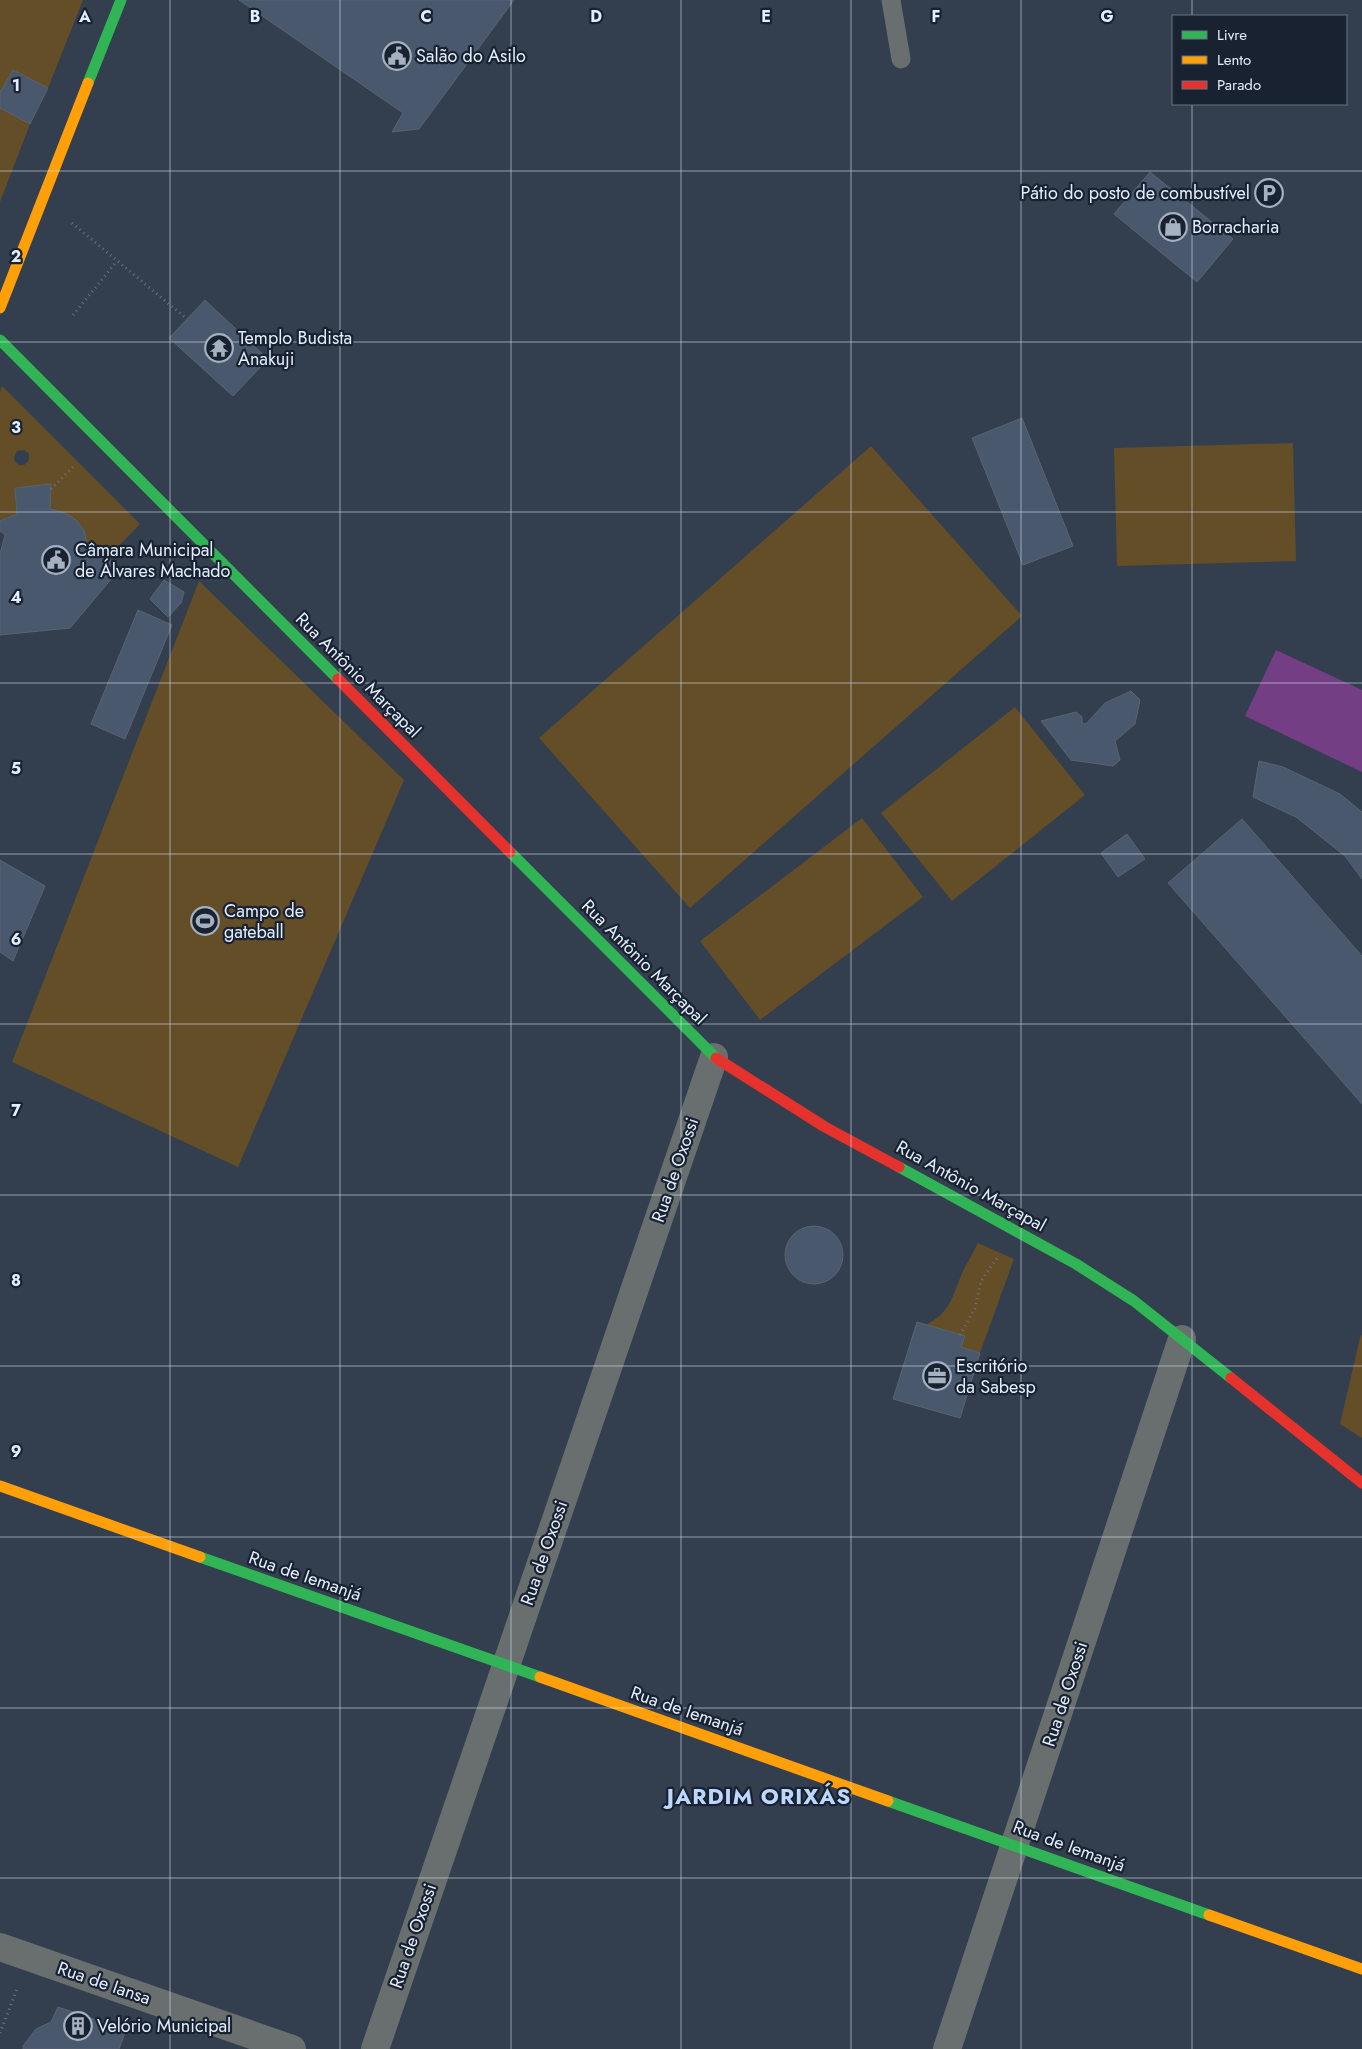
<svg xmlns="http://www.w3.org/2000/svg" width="1362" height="2049" viewBox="0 0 1362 2049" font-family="Jost,sans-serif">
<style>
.green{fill:#644e28;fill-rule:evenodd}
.water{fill:#733e84}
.building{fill:#49586d;stroke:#5a6370}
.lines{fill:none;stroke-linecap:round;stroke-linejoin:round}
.path{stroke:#6d7274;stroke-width:3;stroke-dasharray:1 4;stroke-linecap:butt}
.lane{stroke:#696f6e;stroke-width:19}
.street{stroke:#696f6e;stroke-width:28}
.fast{stroke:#30b455;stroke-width:11}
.slow{stroke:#ff9f0a;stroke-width:11}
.jam{stroke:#e5322d;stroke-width:11}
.grid{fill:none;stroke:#e3edfd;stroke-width:1;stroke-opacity:0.55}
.labels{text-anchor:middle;stroke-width:4.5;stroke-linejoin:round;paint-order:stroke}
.poi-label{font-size:18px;fill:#e3edfd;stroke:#192230;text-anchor:start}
.street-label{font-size:18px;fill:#e3edfd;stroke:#192230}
.district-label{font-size:22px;font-weight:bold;letter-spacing:1px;fill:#bed7fe;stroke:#192230}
.grid-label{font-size:16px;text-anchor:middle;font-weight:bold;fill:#e3edfd;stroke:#192230;stroke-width:4.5;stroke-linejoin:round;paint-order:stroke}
</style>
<rect width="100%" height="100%" fill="#333e4e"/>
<path class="green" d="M0,0H83L48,88L13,71L1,91H0Z
M0,108L30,124L0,202Z
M2,386L140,524L110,555L88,549C82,522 78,517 50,509L51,485L15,488L17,514L0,521V392ZM24,450L29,454V460L24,465H19L15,462L14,457L17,451Z
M1293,443L1296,561L1117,566L1114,448Z
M871,446L1022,616L690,908L539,738Z
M199,581L404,780L238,1167L12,1062Z
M1015,707L1085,795L952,901L881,813Z
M862,818L923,897L760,1020L700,941Z
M978,1243L1014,1259L980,1353L961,1347L964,1337L926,1325C952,1311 952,1296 963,1271C968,1262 973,1252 978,1243Z
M1362,1334V1438L1340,1424L1360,1338Z"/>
<path class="water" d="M1276,650L1362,690V772L1245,716Z"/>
<path class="building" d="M239,0H514L419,129L392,132L403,113Z
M13,70L48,88L30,124L0,108V91H1Z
M1150,172L1233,239L1197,282L1114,214Z
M205,300L268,359L233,396L169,338Z
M1022,418L1073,546L1023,565L972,438Z
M51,484L50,509L65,513L76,520L84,530L88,549L110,555L113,577L70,628L0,635V554L5,535L0,531V521L17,514L15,488Z
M164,580L184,592L181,603L168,617L150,599Z
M138,610L172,625L125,739L91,724Z
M1131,691L1140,700L1135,724L1115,741L1120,760L1113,766L1071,760L1041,721L1076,712L1082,717V723L1086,724L1105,703Z
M1259,761L1283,767L1340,794L1362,812V879L1345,856L1296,817L1253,797Z
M1242,819L1362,956V1104L1168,883Z
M1127,834L1145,859L1118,877L1101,853Z
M0,860L45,886L13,961L0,952Z
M785 1255a29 29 0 1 1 58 0a29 29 0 1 1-58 0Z
M917,1322L965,1336L961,1347L980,1353L960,1418L893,1399Z
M58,2007L126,2030L119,2049H23V2046L36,2029L51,2022Z"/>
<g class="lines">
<path class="path" d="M72,223L187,319
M73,315L117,261
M51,489L75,465
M960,1335L975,1308L981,1281L997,1258
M0,2033L17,1989"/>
<path class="lane" d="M891,0L901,59"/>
<path class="street" d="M0,1947L292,2049
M375,2049L714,1057
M947,2049L1182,1339"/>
<path class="fast" d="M88,83L121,0
M0,340L338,679
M510,852L716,1058
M899,1167L1076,1264L1134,1301L1231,1378
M200,1557L540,1677
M888,1801L1209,1915"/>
<path class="slow" d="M0,308L88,83
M0,1486L200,1557
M540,1677L888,1801
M1209,1915L1362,1969"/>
<path class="jam" d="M338,679L510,852
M716,1058L825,1127L899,1167
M1231,1378L1362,1483"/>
</g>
<path class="grid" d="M170,0V2049M340,0V2049M511,0V2049M681,0V2049M851,0V2049M1021,0V2049M1192,0V16M1192,104V2049M0,171H1362M0,342H1362M0,512H1362M0,683H1362M0,854H1362M0,1024H1362M0,1195H1362M0,1366H1362M0,1537H1362M0,1708H1362M0,1878H1362"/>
<defs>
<symbol id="civic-ring" viewBox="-11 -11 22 22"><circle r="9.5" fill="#192230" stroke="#a5b0c0" stroke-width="1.5"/><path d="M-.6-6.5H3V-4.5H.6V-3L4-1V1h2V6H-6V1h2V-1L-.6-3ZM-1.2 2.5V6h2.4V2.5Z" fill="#a5b0c0"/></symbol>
<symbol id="parking-ring" viewBox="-11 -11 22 22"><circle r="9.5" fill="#192230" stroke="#a5b0c0" stroke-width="1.5"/><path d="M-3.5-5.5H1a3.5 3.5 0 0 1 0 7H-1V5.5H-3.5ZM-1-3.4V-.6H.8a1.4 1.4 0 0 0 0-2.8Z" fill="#a5b0c0"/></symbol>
<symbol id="shop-ring" viewBox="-11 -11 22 22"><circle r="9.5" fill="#192230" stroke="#a5b0c0" stroke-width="1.5"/><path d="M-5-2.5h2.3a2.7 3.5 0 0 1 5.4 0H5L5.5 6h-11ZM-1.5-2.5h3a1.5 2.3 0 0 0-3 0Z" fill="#a5b0c0"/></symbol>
<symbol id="temple-ring" viewBox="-11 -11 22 22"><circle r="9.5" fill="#192230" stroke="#a5b0c0" stroke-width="1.5"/><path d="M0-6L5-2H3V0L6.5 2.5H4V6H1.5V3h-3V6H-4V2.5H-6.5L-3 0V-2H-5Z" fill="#a5b0c0"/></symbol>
<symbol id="stadium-ring" viewBox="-11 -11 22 22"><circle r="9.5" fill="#192230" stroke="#a5b0c0" stroke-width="1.5"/><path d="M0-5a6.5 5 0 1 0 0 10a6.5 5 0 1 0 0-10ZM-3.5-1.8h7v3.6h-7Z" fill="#a5b0c0"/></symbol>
<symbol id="office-ring" viewBox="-11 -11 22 22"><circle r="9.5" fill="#192230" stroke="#a5b0c0" stroke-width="1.5"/><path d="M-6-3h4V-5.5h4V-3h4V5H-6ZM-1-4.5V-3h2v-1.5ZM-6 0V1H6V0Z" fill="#a5b0c0"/></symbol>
<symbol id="building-ring" viewBox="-11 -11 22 22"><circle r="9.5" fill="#192230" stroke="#a5b0c0" stroke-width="1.5"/><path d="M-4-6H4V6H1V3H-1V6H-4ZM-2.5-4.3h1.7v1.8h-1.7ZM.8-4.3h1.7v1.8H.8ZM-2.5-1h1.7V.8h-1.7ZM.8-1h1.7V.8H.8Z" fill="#a5b0c0"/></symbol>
</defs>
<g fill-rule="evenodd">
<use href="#civic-ring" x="381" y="40" width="32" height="32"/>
<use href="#parking-ring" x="1253" y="177" width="32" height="32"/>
<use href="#shop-ring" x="1157" y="211" width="32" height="32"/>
<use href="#temple-ring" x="203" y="332" width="32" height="32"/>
<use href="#civic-ring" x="40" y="544" width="32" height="32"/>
<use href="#stadium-ring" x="189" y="905" width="32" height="32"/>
<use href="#office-ring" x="921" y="1360" width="32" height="32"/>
<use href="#building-ring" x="62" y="2010" width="32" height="32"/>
</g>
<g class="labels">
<g class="poi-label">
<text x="416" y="62">Salão do Asilo</text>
<text x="1250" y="199" text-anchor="end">Pátio do posto de combustível</text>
<text x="1192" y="233">Borracharia</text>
<text x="238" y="344">Templo Budista<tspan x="238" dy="21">Anakuji</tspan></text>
<text x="75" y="556">Câmara Municipal<tspan x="75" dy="21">de Álvares Machado</tspan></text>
<text x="224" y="917">Campo de<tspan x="224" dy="21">gateball</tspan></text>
<text x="956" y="1372">Escritório<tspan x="956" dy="21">da Sabesp</tspan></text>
<text x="97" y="2032">Velório Municipal</text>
</g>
<g class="street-label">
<text transform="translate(358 675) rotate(45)" y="6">Rua Antônio Marçapal</text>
<text transform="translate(644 962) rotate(45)" y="6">Rua Antônio Marçapal</text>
<text transform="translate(675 1170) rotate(-71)" y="6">Rua de Oxossi</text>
<text transform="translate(971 1186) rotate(29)" y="6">Rua Antônio Marçapal</text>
<text transform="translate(544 1553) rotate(-71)" y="6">Rua de Oxossi</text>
<text transform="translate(305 1576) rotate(19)" y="6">Rua de Iemanjá</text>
<text transform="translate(1065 1694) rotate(-72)" y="6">Rua de Oxossi</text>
<text transform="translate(687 1711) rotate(19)" y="6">Rua de Iemanjá</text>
<text transform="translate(1069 1846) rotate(20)" y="6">Rua de Iemanjá</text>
<text transform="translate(413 1936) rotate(-71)" y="6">Rua de Oxossi</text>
<text transform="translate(104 1983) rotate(19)" y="6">Rua de Iansa</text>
</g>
<g class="district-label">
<text x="759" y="1804">JARDIM ORIXÁS</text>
</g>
</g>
<g class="grid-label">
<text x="85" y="22">A</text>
<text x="255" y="22">B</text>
<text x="426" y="22">C</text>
<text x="596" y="22">D</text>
<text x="766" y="22">E</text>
<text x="936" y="22">F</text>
<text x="1107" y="22">G</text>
<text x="16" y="91">1</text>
<text x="16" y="262">2</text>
<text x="16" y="433">3</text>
<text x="16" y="603">4</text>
<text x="16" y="774">5</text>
<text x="16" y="945">6</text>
<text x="16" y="1116">7</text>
<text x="16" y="1286">8</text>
<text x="16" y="1457">9</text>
</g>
<rect x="1172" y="15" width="175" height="90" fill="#192230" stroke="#6a7382"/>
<rect x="1182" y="31" width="25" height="8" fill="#30b455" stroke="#6a7382"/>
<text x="1217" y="40" font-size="15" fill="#e3edfd">Livre</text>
<rect x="1182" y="56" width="25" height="8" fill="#ff9f0a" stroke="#6a7382"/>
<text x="1217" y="65" font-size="15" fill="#e3edfd">Lento</text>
<rect x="1182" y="81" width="25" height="8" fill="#e5322d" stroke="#6a7382"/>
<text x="1217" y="90" font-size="15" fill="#e3edfd">Parado</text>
</svg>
